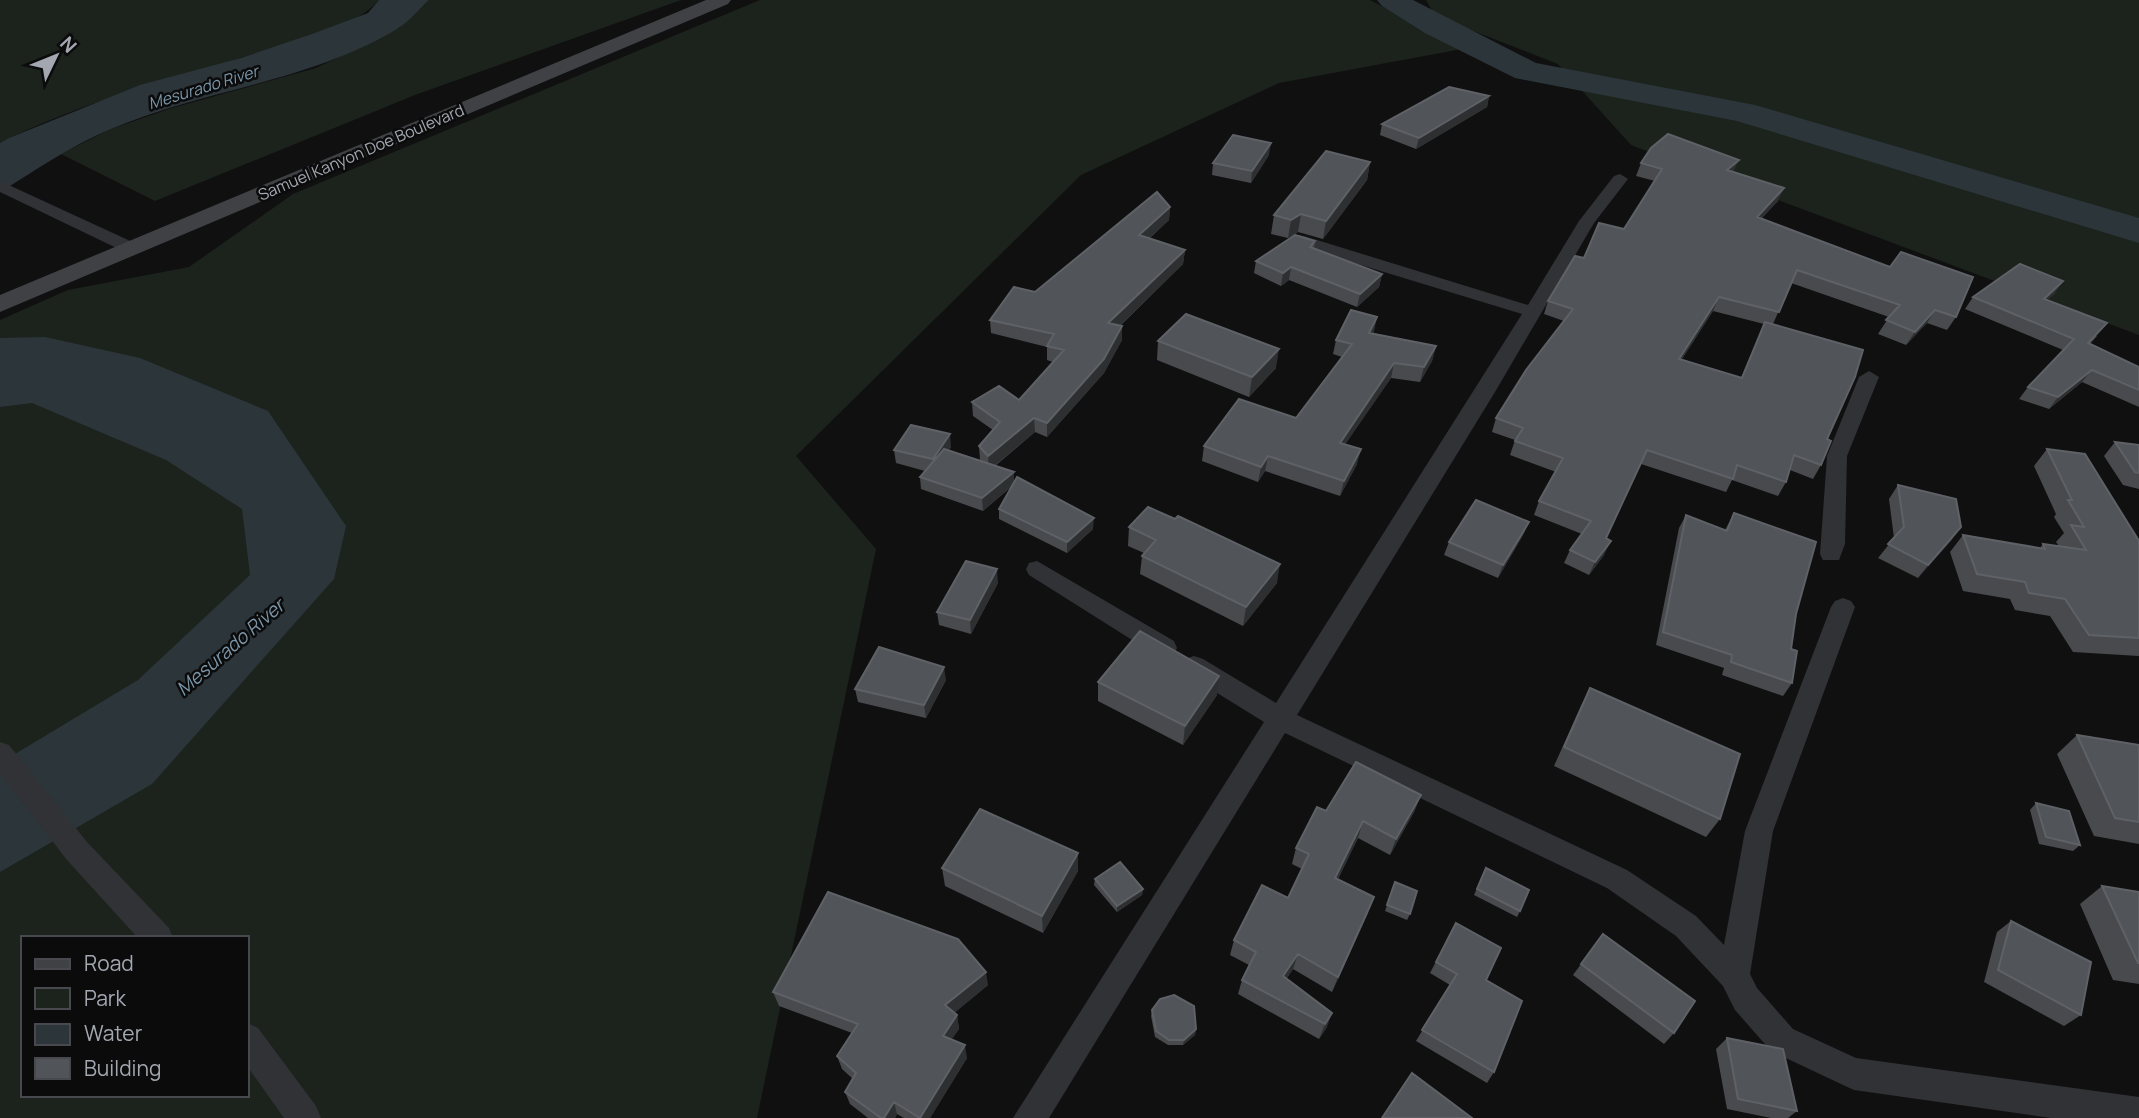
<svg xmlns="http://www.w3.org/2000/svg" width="2139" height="1118" viewBox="0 0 2139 1118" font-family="Manrope,sans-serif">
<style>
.green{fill:#1c231d;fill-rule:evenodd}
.water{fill:#2c353a}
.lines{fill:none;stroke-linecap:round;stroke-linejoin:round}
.river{fill:#2c353a;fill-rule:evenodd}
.street{fill:#313235;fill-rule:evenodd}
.secondary{fill:#3f4145;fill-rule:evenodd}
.wall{fill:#484a4d;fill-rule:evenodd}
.shaded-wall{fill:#2d2f31}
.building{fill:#515458;stroke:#5e6166;stroke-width:2}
.labels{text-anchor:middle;stroke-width:5;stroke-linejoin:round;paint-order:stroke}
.far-water-label{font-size:16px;font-style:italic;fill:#7b96a9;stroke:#0b0b0c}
.far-street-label{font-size:16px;fill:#a2a7b0;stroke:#0b0b0c}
.water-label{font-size:19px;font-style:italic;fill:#7b96a9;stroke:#0b0b0c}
</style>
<rect width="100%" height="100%" fill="#101011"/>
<path class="green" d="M0,0H379C356,26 311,35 278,46C186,77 87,98 0,143Z
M429,0H681L415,95L155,201L61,154L111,129L169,109L316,68L399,28Z
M760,0H1370L1462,49L1279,83L1081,175L796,456L876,549L757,1118H0V320L68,290L189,267L293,194ZM23,938H247V1095H23Z
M1426,0H2139V335L1631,145L1558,64L1435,16Z"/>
<path class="water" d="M379,0H429C419,9 409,22 397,29C309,82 205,89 111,129C72,145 36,170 0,192V143L9,138L140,85L241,58L312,34L368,13Z
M45,337L140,358L268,411L346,526L334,579L152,784L0,872V763L138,680L250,575L242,509L166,460L32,403L0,407V338Z"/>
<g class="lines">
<path class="river" d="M1377,0H1413L1536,63L1755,105L2139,218V243L1737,121L1515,78L1425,33L1382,6Z"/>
<path class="street" d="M1620,174L1628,179L1594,223L1495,392L1297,715L1627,870L1696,916L1724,945L1745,831L1831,607L1835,601L1843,598L1851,601L1855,607L1773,831L1750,974L1757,988L1793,1029L1856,1058L2139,1097V1118H2051L1854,1090L1843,1085L1771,1051L1735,1010L1723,986L1676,936L1607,888L1285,733L1049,1118H1013L1264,722L1185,673L1182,666L1185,659L1194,656L1203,659L1276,703L1522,314L1292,244L1290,240L1298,235L1304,236L1528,305L1579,221L1614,176Z
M0,181L139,245L141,249L139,253H127L0,192Z
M1869,371L1879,377L1847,456L1845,544L1839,560H1823L1820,554L1827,456L1859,377Z
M1037,561L1174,641L1177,648L1174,655L1165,657L1156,655L1029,575L1026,569L1029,563Z
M0,742L9,745L87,842L169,928L173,938H138L67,860L0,773Z
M247,1023L258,1028L316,1106L321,1118H284L247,1066Z"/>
<path class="secondary" d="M706,0H731L728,4L0,312V295Z"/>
</g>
<path class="wall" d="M1489,96L1487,107L1416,149L1380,135L1382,124Z
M1269,155L1251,183L1212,175L1213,163Z
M1370,162L1367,180L1323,239L1298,232L1288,238L1271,234L1274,215Z
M1641,163L1733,172L1778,201L1762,218L1956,317L1947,330L1927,323L1906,345L1878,334L1889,317L1791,283L1773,324L1827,439L1821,465L1813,479L1790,470L1786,482L1778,496L1732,480L1726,492L1641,464L1606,538L1604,555L1589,575L1564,563L1570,550L1582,534L1534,515L1539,501L1556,472L1510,455L1515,440L1492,432L1496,418L1564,321L1544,314L1548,301L1584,258L1624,229L1655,181L1636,176ZM1713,311L1764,324L1741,378L1682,359Z
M1170,207L1169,220L1149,239L1185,250L1183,264L1120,326H1122V340L1104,373L1047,437L1035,432L995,466L1014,472V482L1093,529L1067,553L999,519V509L1011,487L983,511L921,489L920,477L925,471L896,463L894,450L951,447L949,450L980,460L979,446L993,430L973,416L972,402L1019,400L1053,362L1047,360V347L991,333L990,320Z
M1315,241L1314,248L1382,274L1379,287L1357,307L1289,280L1281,286L1254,273L1256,261Z
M2055,293L2047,300L2097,336L2090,344L2139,367V407L2082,382L2049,409L2019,399L2028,387L2063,350L1965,309L1973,297Z
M1377,317L1373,333L1436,346L1432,361L1420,382L1391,378L1345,444L1357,464L1340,496L1265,471L1258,482L1202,461L1204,446L1296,418L1342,357L1333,354L1336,340Z
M1158,341L1276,368L1249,397L1157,360Z
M2115,442L2139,445V489L2123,485L2104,456Z
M2047,449L2139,541V656L2073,652L2050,616L2015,610L2010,599L1963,591L1950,552L1963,535L2040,548L2043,544L2059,546L2056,542L2064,533L2054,517L2056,514L2034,466Z
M1898,485L1961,527L1918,578L1878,558L1894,538L1889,499Z
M1734,513L1796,614L1791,649L1792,683L1783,696L1722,675L1724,668L1656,645L1679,528L1686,515L1725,530Z
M1529,522L1523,535L1498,578L1444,555L1449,542Z
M1129,527L1277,583L1243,626L1140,574L1142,556L1144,553L1128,546Z
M998,583L971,634L939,625L937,612Z
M946,680L926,718L858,702L855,689Z
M1098,682L1217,695L1183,745L1098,701Z
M1590,688L1720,819L1706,837L1554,766L1580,708Z
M2077,735L2139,745V844L2094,836L2057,754Z
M1421,795L1414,812L1390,855L1358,838L1338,879L1368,913L1332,992L1293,969L1287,978L1327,1027L1319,1039L1238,994L1242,980L1249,965L1230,955L1234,940L1288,898L1302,869L1292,864L1296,848L1326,811Z
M2036,803L2080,845L2073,851L2039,844L2030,810Z
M942,868L1078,871L1043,933L945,886Z
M1486,868L1520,911L1517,917L1474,895Z
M1095,879L1143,889L1142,895L1117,912L1094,885Z
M1395,882L1410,914L1407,920L1385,911Z
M2102,886L2139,892V984L2113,980L2080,904Z
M2011,921L2081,1015L2064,1026L1984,982L1997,932Z
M1456,923L1486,980L1494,1072L1487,1083L1416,1041L1450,985L1430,973Z
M1603,934L1674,1033L1664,1044L1573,975Z
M988,985L954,1013L957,1015L959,1029L951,1040L967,1058L930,1118H904L897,1114L895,1118H868L850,1104L845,1092L853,1079L842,1069L837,1056L852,1033L779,1006L773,992Z
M1152,1010L1196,1029L1195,1035L1183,1045H1168L1155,1037L1151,1016Z
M1727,1038L1797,1111L1788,1118H1771L1727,1109L1716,1049Z"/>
<path class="shaded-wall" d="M1489,96L1487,107L1416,149L1419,138Z
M1271,143L1269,155L1251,183L1252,171Z
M1739,160L1733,172L1727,170Z
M1370,162L1367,180L1323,239L1326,221Z
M1784,188L1778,201L1751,229L1757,217Z
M1170,207L1169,220L1138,249L1139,235Z
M1301,214L1298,232L1288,238L1291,220Z
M1185,250L1183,264L1108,337V323Z
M1291,267L1289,280L1281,286L1283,273Z
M1382,274L1379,287L1357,307L1360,294Z
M2063,281L2055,293L2036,311L2044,299Z
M1719,297L1713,311L1673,372L1679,359Z
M1935,310L1927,323L1906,345L1915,332Z
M1377,317L1374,332L1366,348L1369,333Z
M1122,326V340L1104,373L1047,437V423Z
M1436,346L1432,361L1420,382L1424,367Z
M1279,349L1276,368L1249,397L1252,377Z
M1394,363L1391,378L1336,458L1340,443Z
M2092,370L2082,382L2049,409L2058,397Z
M1034,418L1035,432L989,470L988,456Z
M950,434L951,447L934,473L933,459Z
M1361,449L1357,464L1340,496L1344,481Z
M1268,456L1265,471L1258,482L1261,467Z
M1014,472V484L983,511L982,498Z
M1094,518L1093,529L1067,553V542Z
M1529,522L1523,535L1498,578L1503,565Z
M1961,527L1951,541L1918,578L1928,565Z
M1611,541L1604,555L1589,575L1595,562Z
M1280,564L1277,583L1243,626L1246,607Z
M997,569L998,583L971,634L970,620Z
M944,667L946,680L926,718L924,705Z
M1219,676L1217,695L1183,745L1185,726Z
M1421,795L1414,812L1390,855L1396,839Z
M1363,821L1358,838L1330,894L1335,878Z
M1078,853V871L1043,933L1042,916Z
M1143,889L1142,895L1117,912V906Z
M1374,897L1368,913L1332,992L1338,977Z
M1298,954L1293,969L1279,990L1283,976Z
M986,972L988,985L947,1019L945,1005Z
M1332,1013L1327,1027L1319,1039L1325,1024Z
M957,1015L959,1029L945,1049L943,1036Z
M1196,1029L1195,1035L1183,1045L1184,1040Z
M965,1045L967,1058L930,1118H920Z
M894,1102L897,1114L895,1118H884Z"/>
<path class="building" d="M1449,87L1489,96L1419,138L1382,124Z
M1668,134L1739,160L1727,170L1784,188L1757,217L1890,267L1901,252L1973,277L1956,317L1935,310L1915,332L1886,320L1900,305L1797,270L1779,312L1719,297L1679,359L1742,378L1765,322L1863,350L1855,377L1827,439L1831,441L1821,465L1794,455L1786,482L1737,465L1733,479L1647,450L1606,538L1611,541L1595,562L1570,550L1591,521L1539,501L1563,458L1515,441L1523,428L1496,418L1526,370L1573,309L1548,301L1575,256L1584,258L1599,223L1624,229L1662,169L1641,163L1651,148Z
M1233,135L1271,143L1252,171L1213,163Z
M1326,151L1370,162L1326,221L1301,214L1291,220L1274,215Z
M1157,192L1170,207L1139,235L1185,250L1108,323L1122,326L1104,359L1047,423L1034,418L988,456L979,446L1000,422L972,402L999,386L1019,400L1064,350L1047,346L1054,334L990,320L1014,287L1035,292Z
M1295,235L1315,241L1310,247L1382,274L1360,294L1291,267L1283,273L1256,261Z
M2020,264L2063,281L2044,299L2107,323L2088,343L2139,367V390L2092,370L2058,397L2028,387L2074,339L1973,297Z
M1351,310L1377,317L1369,333L1436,346L1424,367L1394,363L1340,443L1361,449L1344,481L1268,456L1261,467L1204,446L1239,399L1296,418L1352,344L1336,340Z
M1186,314L1279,349L1252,377L1158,341Z
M911,425L950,434L933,459L894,450Z
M2115,442L2139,445V473L2135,472Z
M944,449L1014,472L982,498L920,477Z
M2047,449L2085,454L2139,541V638L2089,635L2065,599L2029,593L2025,582L1977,574L1963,535L2045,549L2043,544L2086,550L2071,525L2084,527L2068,500H2072Z
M1017,477L1094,518L1067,542L999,509Z
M1898,485L1956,499L1961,527L1928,565L1888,544L1904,527Z
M1476,500L1529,522L1503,565L1449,542Z
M1148,507L1175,519L1178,516L1280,564L1246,607L1142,556L1156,540L1129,527Z
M1734,513L1816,542L1796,614L1791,649L1797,651L1792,683L1731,662L1732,655L1663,632L1686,515L1727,531Z
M966,561L997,569L970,620L937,612Z
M1140,631L1219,676L1185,726L1098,682Z
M879,647L944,667L924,705L855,689Z
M1590,688L1740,754L1720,819L1564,747Z
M2077,735L2139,745V822L2115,818Z
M1356,762L1421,795L1396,839L1363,821L1335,878L1374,897L1338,977L1298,954L1283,976L1332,1013L1325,1024L1242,980L1256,952L1234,940L1262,885L1288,898L1309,854L1296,848L1317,807L1326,811Z
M2036,803L2069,811L2080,845L2046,837Z
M980,809L1078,853L1042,916L942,868Z
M1120,862L1143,889L1117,906L1095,879Z
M1486,868L1529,890L1520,911L1477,889Z
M1395,882L1417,891L1410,914L1387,905Z
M2102,886L2139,892V963H2138Z
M828,892L958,939L986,972L945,1005L957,1015L943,1036L965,1045L920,1118L894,1102L884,1118H881L845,1092L856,1073L837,1056L858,1024L773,992Z
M2011,921L2091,962L2081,1015L1998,970Z
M1456,923L1501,948L1486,980L1522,1001L1494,1072L1422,1030L1457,974L1436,962Z
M1603,934L1695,1001L1674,1033L1581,964Z
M1174,995L1194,1006L1196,1029L1184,1040H1169L1156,1031L1152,1010L1160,999Z
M1727,1038L1783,1049L1797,1111L1738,1099Z
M1412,1073L1472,1118H1382Z"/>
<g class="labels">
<g class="far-water-label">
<text transform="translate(203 87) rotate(-17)" y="6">Mesurado River</text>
</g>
<g class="far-street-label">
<text transform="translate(361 152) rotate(-23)" y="6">Samuel Kanyon Doe Boulevard</text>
</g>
<g class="water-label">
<text transform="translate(230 647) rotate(-41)" y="7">Mesurado River</text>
</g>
</g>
<rect x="21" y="936" width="228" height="161" fill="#0b0b0c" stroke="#47494e" stroke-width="2"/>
<rect x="35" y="959" width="35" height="10" fill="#3f4145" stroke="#47494e" stroke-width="2"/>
<text x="84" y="971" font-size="21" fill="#a2a7b0">Road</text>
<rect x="35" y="988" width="35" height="21" fill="#1c231d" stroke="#47494e" stroke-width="2"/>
<text x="84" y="1006" font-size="21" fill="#a2a7b0">Park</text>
<rect x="35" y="1024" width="35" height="21" fill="#2c353a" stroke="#47494e" stroke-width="2"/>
<text x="84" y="1041" font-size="21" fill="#a2a7b0">Water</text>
<rect x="35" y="1058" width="35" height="21" fill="#515458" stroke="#47494e" stroke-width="2"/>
<text x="84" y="1076" font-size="21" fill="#a2a7b0">Building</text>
<g transform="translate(56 56) rotate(47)" stroke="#0b0b0c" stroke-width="5" paint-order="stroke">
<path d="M0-5L12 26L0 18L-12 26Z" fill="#a2a7b0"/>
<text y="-10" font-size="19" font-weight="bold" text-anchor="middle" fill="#a2a7b0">N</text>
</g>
</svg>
